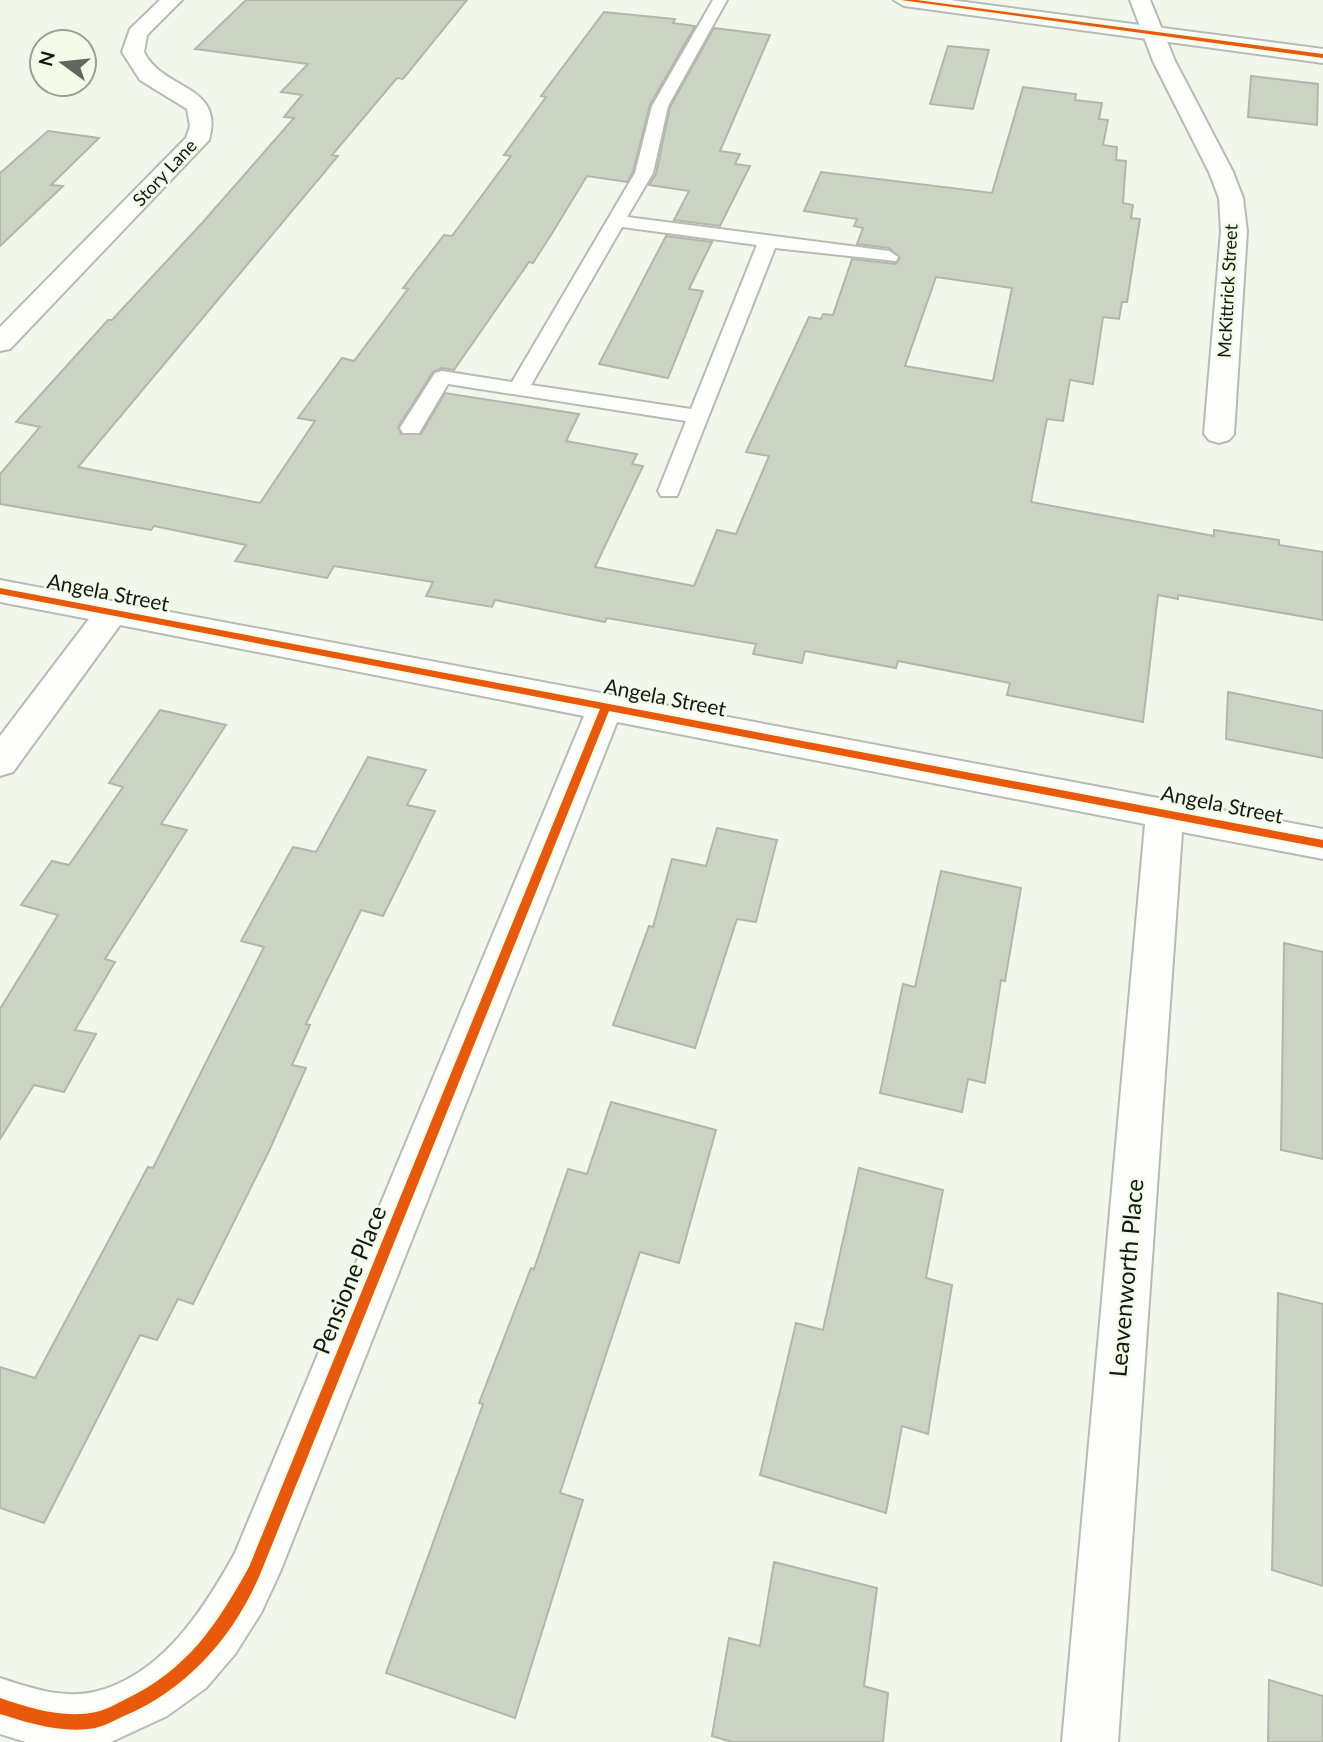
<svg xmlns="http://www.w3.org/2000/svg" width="1323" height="1742" viewBox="0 0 1323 1742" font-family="Lato,sans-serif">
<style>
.building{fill:#cbd3c2;stroke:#b2b6ad;stroke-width:2;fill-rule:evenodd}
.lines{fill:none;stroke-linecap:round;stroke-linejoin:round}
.lane-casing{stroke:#b7bbb3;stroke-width:4}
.street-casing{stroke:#b7bbb3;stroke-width:4}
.secondary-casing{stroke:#b7bbb3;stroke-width:4}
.lane{fill:#fdfefc;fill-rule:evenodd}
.street{fill:#fdfefc;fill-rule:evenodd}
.secondary{fill:#fdfefc;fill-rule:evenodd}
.cycleway-casing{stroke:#f2fce8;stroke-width:5}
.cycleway{fill:#e8590c;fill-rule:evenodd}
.labels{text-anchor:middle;stroke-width:5;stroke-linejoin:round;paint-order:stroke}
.far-street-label{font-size:18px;fill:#151811;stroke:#f2fce8}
.street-label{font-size:21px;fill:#151811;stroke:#f2fce8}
.near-street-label{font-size:24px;fill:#151811;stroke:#f2fce8}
</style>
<rect width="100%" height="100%" fill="#f2f7ec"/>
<path class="building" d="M246,0H467L403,79L397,78L332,155L338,156L78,467L260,503L315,421L298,418L342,358L354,361L408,289L403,288L444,235L452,236L511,156L504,155L546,97L541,96L604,12L675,19L673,23L695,26L650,105L633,172L627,182L587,176L551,235L533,263L529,262L454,370L442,368L433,372L398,427L401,434H421L445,393L579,414L566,441L637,454L632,464L643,466L595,567L694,586L717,530L736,534L769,456L746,452L809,317L821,319L823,314L833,315L852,259L896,264L900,258L889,248L857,244L863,228L854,226L857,219L804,211L821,172L992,193L1023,87L1076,94L1075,100L1102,103L1099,119L1108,120L1103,145L1117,147L1116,160L1126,161L1123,203L1133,205L1131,218L1140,219L1127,302H1122L1119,319L1103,317L1093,384L1070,380L1063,421L1047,419L1031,502L1214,536V530L1279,540V545L1323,552V620L1178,595V599L1158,595L1143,722L1007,695L1010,683L898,661L896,668L805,651L802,663L753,654L756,644L607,618L605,622L495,600L492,607L426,596L433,582L334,566L327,578L235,561L246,545L154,526L151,530L0,504V474L40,427L16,422L108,320H112L203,222L294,118L284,117L302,95L281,92L308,64L195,49ZM936,277L1012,288L993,381L905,366Z
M714,28L770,35L720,151L740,154L735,164L750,166L720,226L674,220L689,191L649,185L656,174L670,107Z
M948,46L989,50L973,109L930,104Z
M1251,76L1318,84L1317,125L1248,117Z
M48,131L99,138L51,185L63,186L0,246V173Z
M666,236L712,242L689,289L703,291L668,378L599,364Z
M1228,692L1323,711V758L1226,739Z
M160,710L226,725L161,824L187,830L105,959L115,962L75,1030L96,1034L64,1092L34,1085L0,1139V1009L58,915L21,905L52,861L69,865L123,787L109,783Z
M368,757L426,770L407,805L435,811L383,916L361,910L306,1024L310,1025L292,1065L306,1068L269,1151L193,1304L178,1299L157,1340L140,1335L44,1523L0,1508V1367L35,1378L148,1167L153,1168L264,947L241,941L293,847L316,852Z
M717,828L777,840L756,922L737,919L695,1048L613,1025L649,926L653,927L672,859L706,866Z
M941,871L1021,888L1005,981L1001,980L985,1083L968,1079L962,1112L880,1093L903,984L915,987Z
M1284,943L1323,952V1159L1281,1150Z
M611,1102L716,1130L679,1263L640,1252L560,1493L583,1500L515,1718L386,1673L483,1404L479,1403L531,1268L534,1269L568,1169L587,1174Z
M859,1168L943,1190L926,1278L952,1285L928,1434L902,1426L886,1513L760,1475L796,1323L823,1330Z
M1278,1293L1323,1304V1586L1272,1570Z
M774,1562L877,1588L864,1686L888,1693L883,1742H732L712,1736L729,1638L760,1646Z
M1269,1680L1323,1696V1742H1268Z"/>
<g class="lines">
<defs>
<path id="lane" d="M713,0H727L668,106L653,173L627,217L889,251L898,257L896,261L775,248L677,496H661L658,491L686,421L448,384L419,433H403L400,428L435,373L442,371L512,382L635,173L652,106ZM622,227L757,245L691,409L531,385Z"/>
<path id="street" d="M160,0H182L147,35L144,52C163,91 225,84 209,140L10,349L0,351V327L186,138L190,126L187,109L140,80L122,52L130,29Z
M1130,0H1150L1175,61L1233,172L1243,198L1247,231L1234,434L1229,440L1219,443L1209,440L1204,434L1221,231L1219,198L1209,172L1153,61Z
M0,580L1323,829V859L1182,832L1118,1742H1062L1145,824L617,722L280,1572L261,1613L235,1654L206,1688L167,1716L111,1742H26L0,1734V1678C29,1688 64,1699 94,1692C162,1676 204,1609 235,1553L584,716L120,625L13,772L0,776V736L89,619L0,602Z"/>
<path id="secondary" d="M894,0H950L1323,49V63L904,6Z"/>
</defs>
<use href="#lane" class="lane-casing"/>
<use href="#street" class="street-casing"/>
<use href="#secondary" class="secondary-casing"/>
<use href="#lane" class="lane"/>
<use href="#street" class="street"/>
<use href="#secondary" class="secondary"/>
<defs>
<path id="cycleway" d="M901,0H917L1323,54V58Z
M0,588L1323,840V848L609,711L261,1572C235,1635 188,1689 124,1716C115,1720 105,1726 95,1728C63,1734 29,1723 0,1714V1698C29,1708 64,1719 96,1712C106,1710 116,1704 126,1699C188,1669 216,1626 249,1567L600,709L0,594Z"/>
</defs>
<use href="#cycleway" class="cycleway-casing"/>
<use href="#cycleway" class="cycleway"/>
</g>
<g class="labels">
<g class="far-street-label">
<text transform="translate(165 173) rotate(-47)" y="6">Story Lane</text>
<text transform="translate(1228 291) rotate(-87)" y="6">McKittrick Street</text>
</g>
<g class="street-label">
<text transform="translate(108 593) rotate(11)" y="7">Angela Street</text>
<text transform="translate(665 698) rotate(11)" y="7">Angela Street</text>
<text transform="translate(1222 805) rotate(11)" y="7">Angela Street</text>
</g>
<g class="near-street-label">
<text transform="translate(1127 1278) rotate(-85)" y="8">Leavenworth Place</text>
<text transform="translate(350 1280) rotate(-68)" y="8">Pensione Place</text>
</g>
</g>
<g transform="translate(63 63) rotate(285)"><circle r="33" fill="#f2fce8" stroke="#9aa192" stroke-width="2"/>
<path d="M0-5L12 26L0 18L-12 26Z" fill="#62665e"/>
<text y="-10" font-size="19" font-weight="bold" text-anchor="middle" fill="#151811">N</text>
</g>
</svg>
